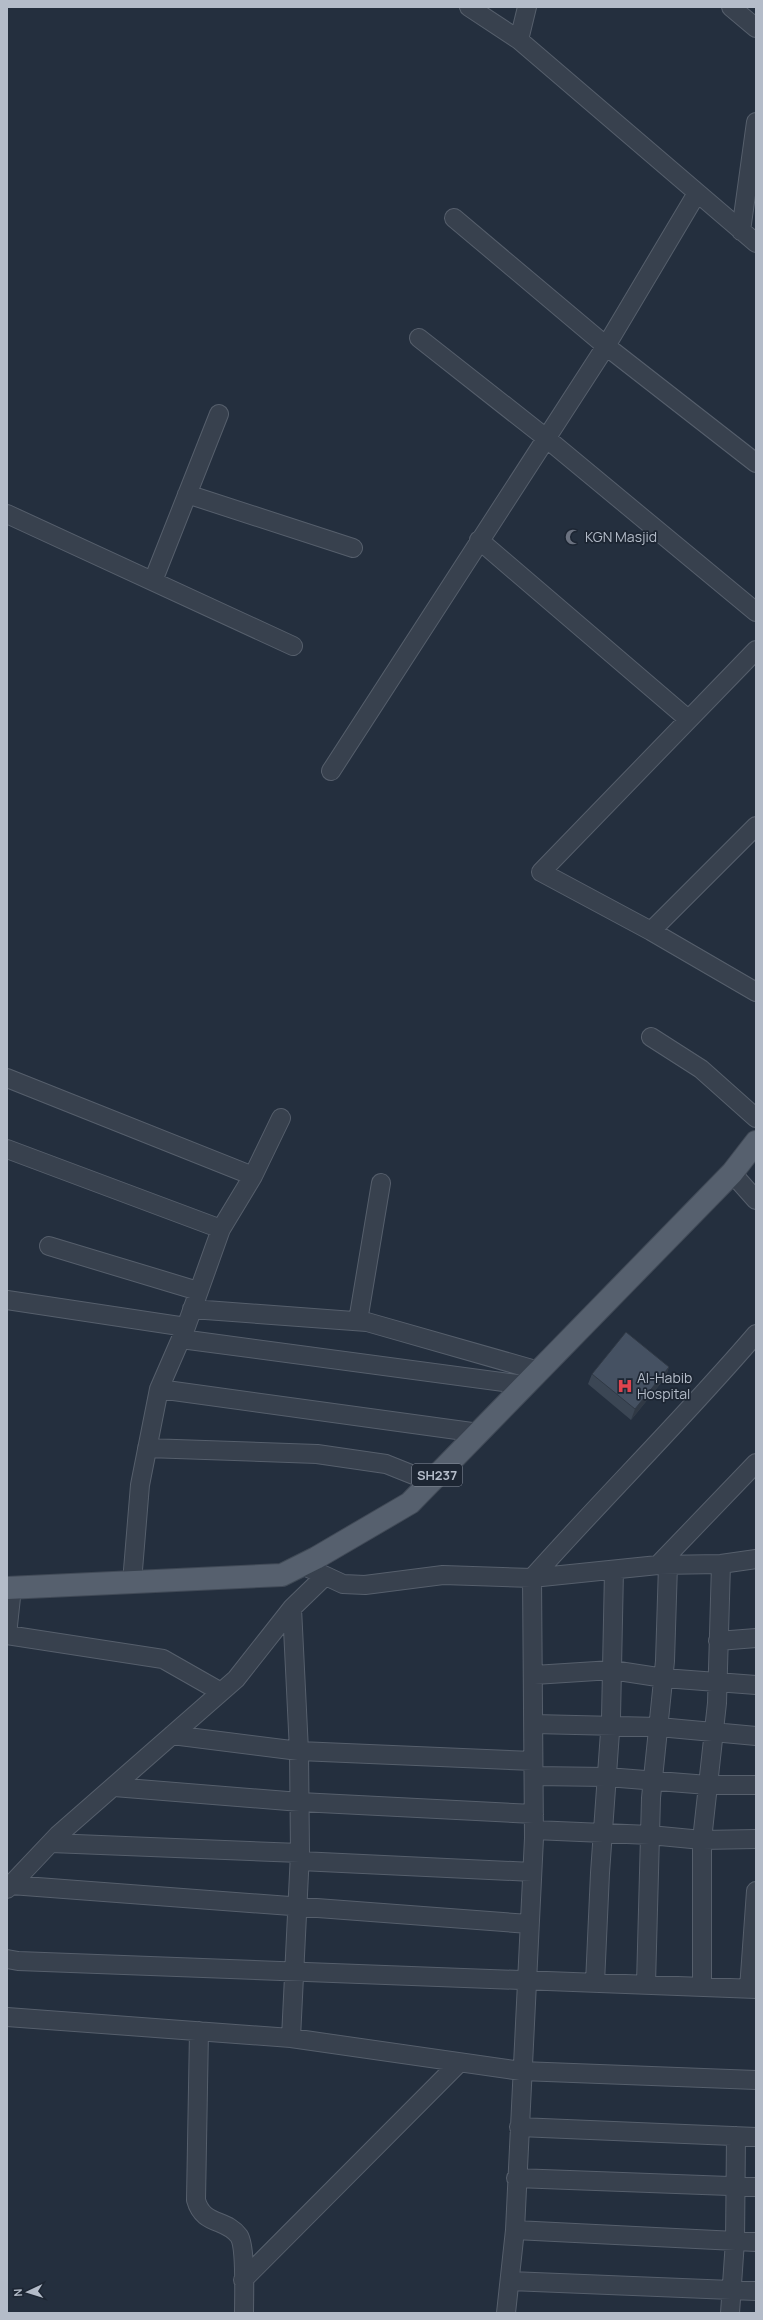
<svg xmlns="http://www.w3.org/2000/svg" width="763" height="2320" viewBox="0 0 763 2320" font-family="Manrope,sans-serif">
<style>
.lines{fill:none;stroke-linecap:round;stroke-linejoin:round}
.minor-casing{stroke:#565f6c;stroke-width:20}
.major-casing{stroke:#414a57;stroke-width:24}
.minor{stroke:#38414e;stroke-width:18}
.major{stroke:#56606e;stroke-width:22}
.wall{fill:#3b4654}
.shaded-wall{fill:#303945}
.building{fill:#455162;stroke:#303945}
.labels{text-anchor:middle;stroke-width:3.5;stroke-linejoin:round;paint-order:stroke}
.shield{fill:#1d2633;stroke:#878f9c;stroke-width:1}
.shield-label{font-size:13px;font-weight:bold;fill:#b4bcc9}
.poi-label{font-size:14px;fill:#b4bcc9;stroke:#1d2633;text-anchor:start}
</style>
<rect width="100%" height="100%" fill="#242f3e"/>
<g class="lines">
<defs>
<path id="minor" d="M469,7L519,40L756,243
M731,7L756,28
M519,40L527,7
M454,218L606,346L756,463
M741,231L756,122
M419,338L546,438L756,612
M187,494L353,548
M7,514L293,646
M479,540L688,719
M153,581L219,414
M756,650L541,872L651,931L756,992
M331,771L606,346L697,193
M651,931L756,826
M651,1037L701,1069L756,1118
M7,1078L253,1176
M7,1149L221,1229
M732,1173L756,1200
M49,1246L198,1291
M7,1300L186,1327
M192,1309L367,1322L539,1371
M358,1321L381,1183
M181,1339L525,1385
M159,1389L479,1433
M147,1448L317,1454L386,1464L431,1482
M302,1565L343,1584L365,1585L443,1575L532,1578L658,1565L721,1564L756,1559
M658,1565L756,1463
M132,1582L140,1485L159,1389L186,1327L221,1229L253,1176L281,1118
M7,1635L163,1659L221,1692
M7,1635L12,1588
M718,1641L756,1638
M534,1675L612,1670L664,1678L756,1685
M534,1724L659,1727L756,1736
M172,1735L299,1751L533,1761
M534,1776L607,1777L708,1785H756
M114,1787L300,1802L534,1814
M534,1830L650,1835L702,1840L756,1839
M51,1843L300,1853
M300,1861L532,1872
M11,1885L529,1924
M7,1889L58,1835L236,1679L292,1608L325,1576
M7,1959L18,1961L756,1989
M595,1983L600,1873L611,1718L614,1570
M646,1984L651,1798L665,1661L668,1565
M702,1986V1840L717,1703L721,1564
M749,1989L756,1891
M7,2017L291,2038L521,2071L756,2080
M199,2031L196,2200C203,2226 226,2218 239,2236C246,2247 244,2298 244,2313
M291,2038L300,1853L299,1751L292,1608
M519,2127L756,2137
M516,2178L756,2187
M515,2230L756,2242
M243,2280L459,2063
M510,2281L756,2291
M506,2313L515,2230L534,1838L532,1578C606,1495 684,1418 756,1334
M730,2313L735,2241L736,2136"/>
<path id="major" d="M7,1588L282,1575L316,1558L410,1503L732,1173L756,1142"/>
</defs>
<use href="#minor" class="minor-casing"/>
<use href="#major" class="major-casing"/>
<use href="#minor" class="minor"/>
<use href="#major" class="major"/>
</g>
<path class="wall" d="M669,1367L665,1378L631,1420L588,1384L592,1374Z"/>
<path class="shaded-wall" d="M669,1367L665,1378L631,1420L635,1409Z"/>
<path class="building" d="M626,1332L669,1367L635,1409L592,1374Z"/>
<defs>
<symbol id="mosque-bare" viewBox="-9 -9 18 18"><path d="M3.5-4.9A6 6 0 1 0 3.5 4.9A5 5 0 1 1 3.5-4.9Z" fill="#6b7280" stroke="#1d2633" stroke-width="2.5" paint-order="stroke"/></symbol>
<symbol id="hospital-bare" viewBox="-9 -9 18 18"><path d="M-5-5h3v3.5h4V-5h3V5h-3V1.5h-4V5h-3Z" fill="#e0444e" stroke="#1d2633" stroke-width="2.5" paint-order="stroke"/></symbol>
</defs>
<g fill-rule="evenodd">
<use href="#mosque-bare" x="562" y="526" width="22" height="22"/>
<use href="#hospital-bare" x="614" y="1375" width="22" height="22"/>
</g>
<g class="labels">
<rect class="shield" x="412" y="1464" width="50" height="22" rx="3"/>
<g class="shield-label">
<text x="437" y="1480">SH237</text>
</g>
<g class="poi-label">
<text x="585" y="542">KGN Masjid</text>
<text x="637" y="1383">Al-Habib<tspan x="637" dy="16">Hospital</tspan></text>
</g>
</g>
<rect width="763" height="2320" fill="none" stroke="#b4bcc9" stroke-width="16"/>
<g transform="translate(28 2292) rotate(266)" stroke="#1d2633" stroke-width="3" paint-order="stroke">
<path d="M0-3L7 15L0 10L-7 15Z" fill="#b4bcc9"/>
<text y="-6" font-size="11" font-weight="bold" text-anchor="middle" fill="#b4bcc9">N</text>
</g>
</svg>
